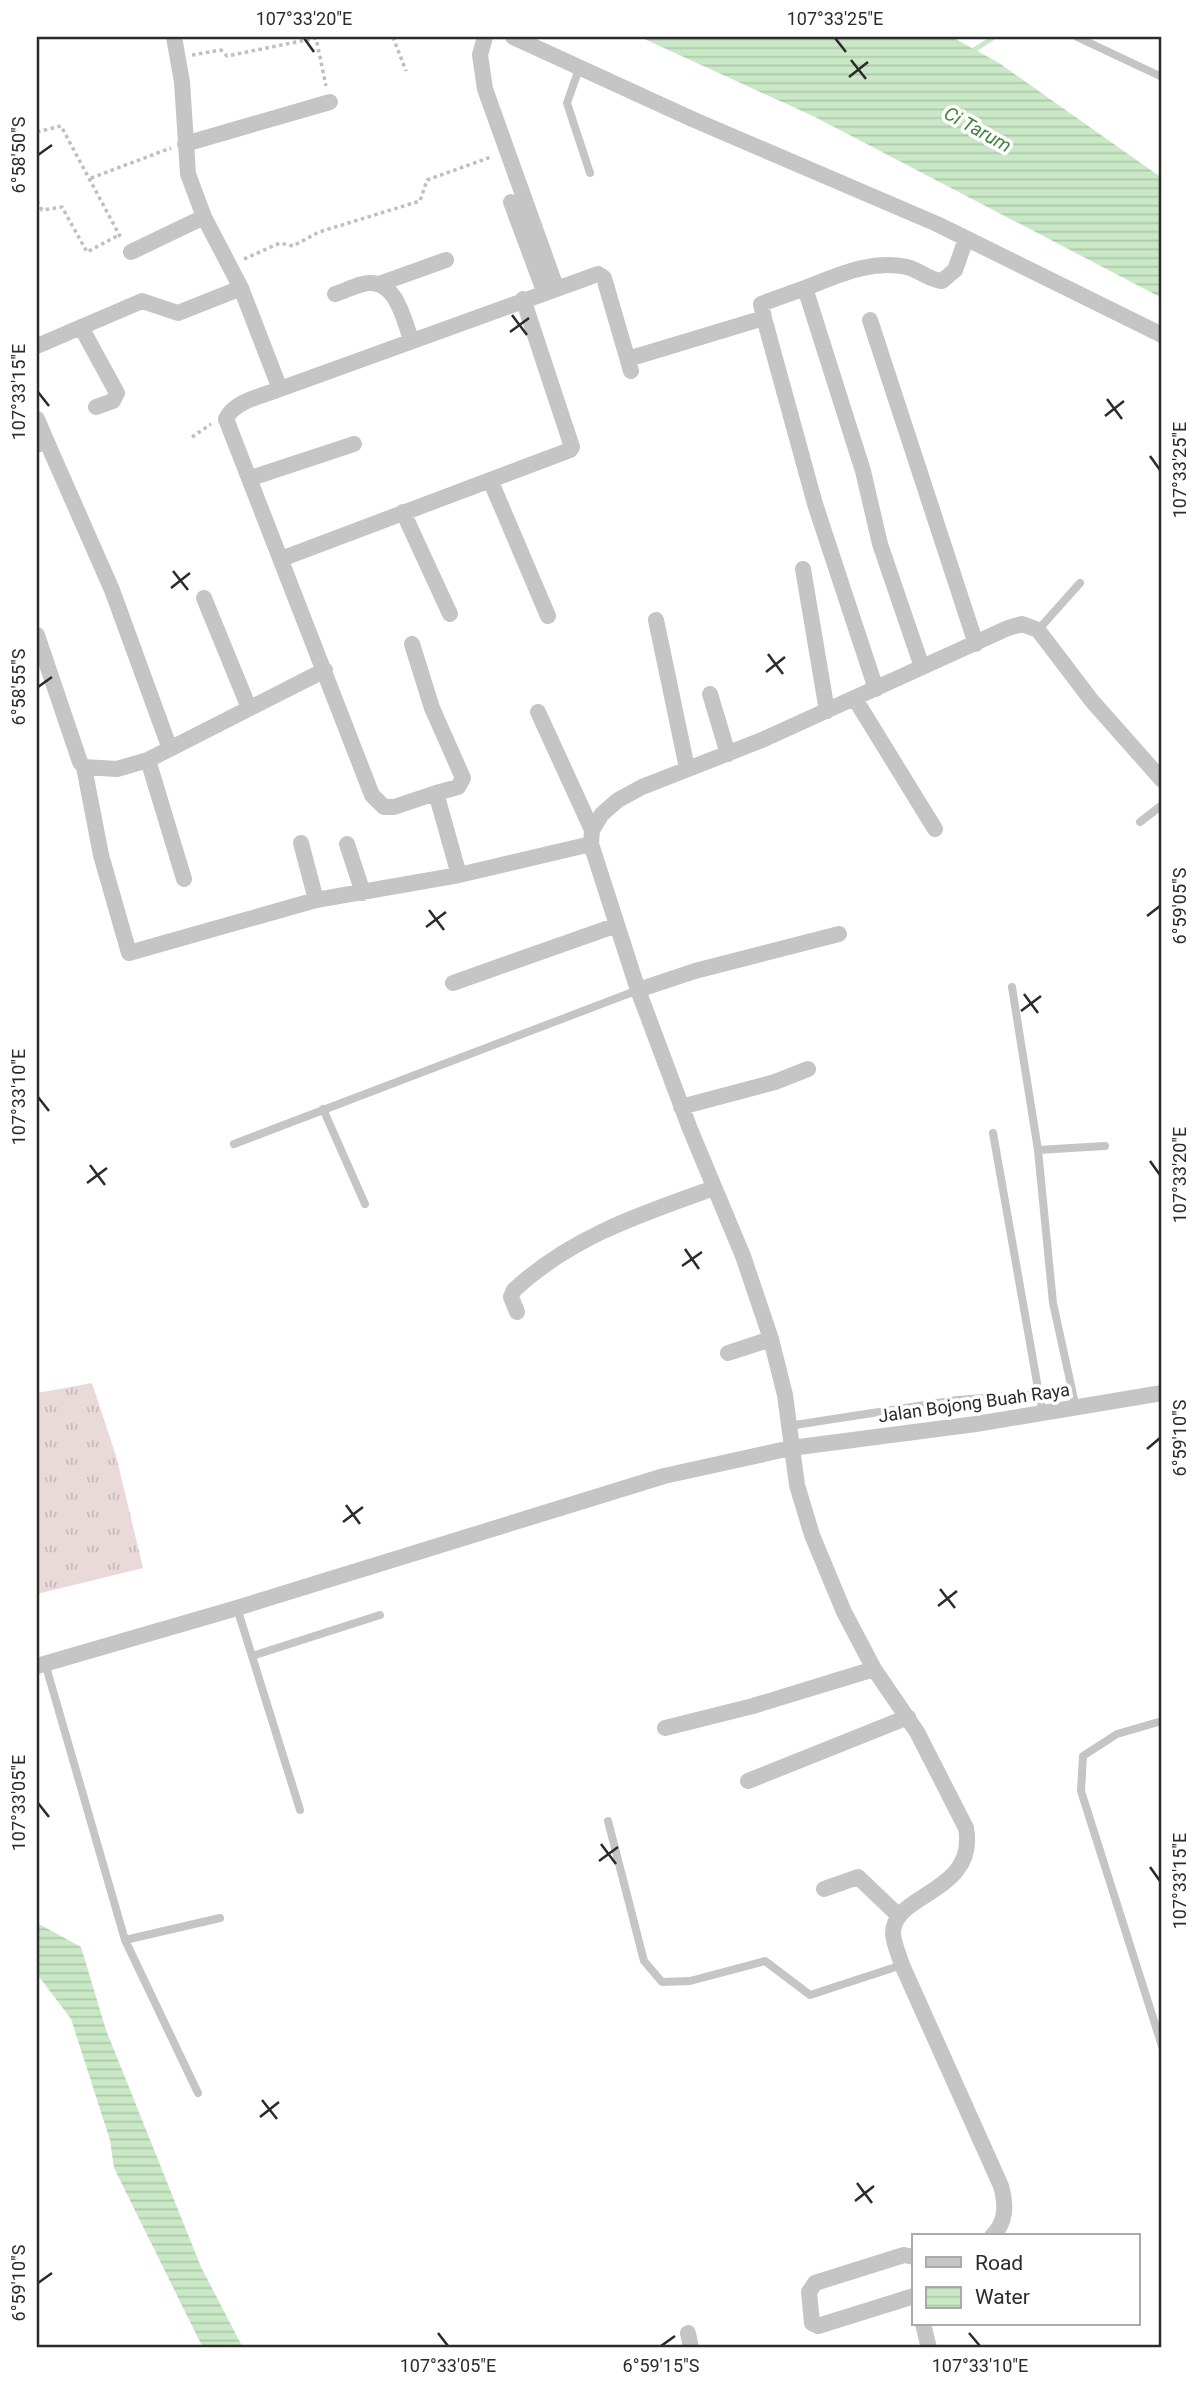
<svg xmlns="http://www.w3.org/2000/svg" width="1199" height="2385" viewBox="0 0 1199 2385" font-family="Roboto,sans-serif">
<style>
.grass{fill:url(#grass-tufts)}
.water{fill:url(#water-rules)}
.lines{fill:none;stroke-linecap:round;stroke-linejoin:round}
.stream{stroke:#c9e8c6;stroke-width:5}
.path{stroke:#bfbfbf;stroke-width:3.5;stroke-dasharray:3.5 3.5;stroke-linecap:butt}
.service{stroke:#c5c5c5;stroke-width:8}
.minor{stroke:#c5c5c5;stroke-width:16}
.ticks{fill:none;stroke:#2b2b2b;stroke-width:2.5}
.labels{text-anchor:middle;stroke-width:7;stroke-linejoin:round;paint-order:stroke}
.street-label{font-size:18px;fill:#2b2b2b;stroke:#fff}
.water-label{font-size:19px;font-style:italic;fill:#42823d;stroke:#fff}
.neatline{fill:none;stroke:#2b2b2b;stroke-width:2.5}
.ticks-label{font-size:18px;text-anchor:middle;fill:#2b2b2b}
</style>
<defs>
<pattern id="grass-tufts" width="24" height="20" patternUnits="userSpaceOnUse" patternTransform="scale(1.75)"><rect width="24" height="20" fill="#e9d9d9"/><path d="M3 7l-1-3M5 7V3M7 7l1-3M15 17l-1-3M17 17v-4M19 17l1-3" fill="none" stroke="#c8baba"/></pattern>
<pattern id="water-rules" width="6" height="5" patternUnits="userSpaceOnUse" patternTransform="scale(1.75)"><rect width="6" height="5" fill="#c9e8c6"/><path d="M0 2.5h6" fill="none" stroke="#adc7aa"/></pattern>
</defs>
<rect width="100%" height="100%" fill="#fff"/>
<path class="grass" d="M92,1383L116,1456L143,1568L37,1594V1393Z"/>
<path class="water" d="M640,37H952L999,63L1162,178V298L815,117Z
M37,1923L81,1947L106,2030L201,2267L243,2348H203L114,2168L110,2140L71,2019L37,1974Z"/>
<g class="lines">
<path class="stream" d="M971,52L994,37"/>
<path class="path" d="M393,37L406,71
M192,55L221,50L227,56L316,38L326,86
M37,132L61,126L122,240
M91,178L171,148
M37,201L42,210L62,207L87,252L119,235
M244,259L280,243L293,246L319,232L420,201L427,180L491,157
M192,437L211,424"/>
<path class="service" d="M1077,37L1162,77
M580,66L567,103L590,173
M1038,630L1080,583
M1140,822L1162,805
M1012,987L1038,1150L1053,1303L1076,1408
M323,1109L365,1204
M993,1133L1039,1394
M234,1144L638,990
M1038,1150L1105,1146
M788,1426L957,1400L1039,1394L1043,1413
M237,1608L300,1810
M252,1656L380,1615
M45,1663L125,1940L198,2093
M1162,1721L1117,1734L1083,1756L1081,1791L1162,2046
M608,1821L644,1961L662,1982L690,1981L765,1961L810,1995L902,1965
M125,1940L220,1918"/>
<path class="minor" d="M485,37L480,55L485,89L556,287
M513,37L692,119L937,224L1162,335
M185,144L330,102
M511,202L544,291
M131,252L204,217
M379,284L446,260
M241,288L280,389
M805,288C837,276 871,259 907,267C919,270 929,280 942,281L955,270L966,239
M335,294C346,291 361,282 372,283C397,284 404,321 411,339
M764,318L761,304L805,288L863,471L880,544L922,667
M870,320L976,644
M81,327L117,393L113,401L96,407
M37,346L142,301L178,313L241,288L204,217L188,174L182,82L174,37
M628,359L764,318L815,504L876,689
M37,419L46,440L37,445
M46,440L112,590L170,749
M251,478L354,444
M491,482L548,616
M403,512L450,614
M281,559L570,450L572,447L523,299
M803,569L827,711
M204,598L249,708
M656,620L687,768
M37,635L80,762L84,767L101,855L129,953L316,900L459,875L591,844
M412,644L432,708L463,778L458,787L436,793
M710,694L728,754
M855,699L935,829
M538,712L592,830
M148,760L184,879
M84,767L117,769L148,760L325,670
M301,843L316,900
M347,844L363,893
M459,875L436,793L394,807H384L372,795L226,419C234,401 262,396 280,389L598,274L604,278L631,371
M453,983L617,925
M638,990L695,971L839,934
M681,1107L775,1082L808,1069
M517,1312L511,1297L514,1290C571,1237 641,1214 714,1188
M728,1353L771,1339
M37,1666L237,1608L664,1476L791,1448L976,1424L1162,1393
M665,1728L753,1706L874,1669
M748,1781L908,1717
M824,1889L858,1877L899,1916
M992,2236C1007,2222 1006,2204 1001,2186L902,1965C899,1955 893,1942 893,1933C893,1893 978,1893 966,1828L917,1732L874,1669L844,1612L812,1535L797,1485L785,1395L771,1339L743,1256L690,1129L638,990L591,844L592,830L602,814L618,800L642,787L762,740L1008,628L1022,624L1038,630L1092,701L1162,780
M914,2257L904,2255L815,2283L809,2292L812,2323L818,2326L914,2296
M923,2324L929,2348
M688,2333L691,2348"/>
</g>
<path class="ticks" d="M304,38L314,52M835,38L846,52M851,60L866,79M849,77L868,62M38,155L52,145M512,315L527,335M510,332L529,318M38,392L49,406M1107,399L1122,419M1105,416L1124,401M1150,456L1160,470M173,571L188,590M171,588L190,573M768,654L783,674M766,672L785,657M38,687L52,677M429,910L444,930M1147,916L1160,906M426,927L446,912M1024,994L1038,1013M1021,1011L1041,996M38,1097L49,1111M1150,1161L1160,1175M90,1165L105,1185M87,1183L107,1168M685,1249L699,1269M682,1266L702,1252M1147,1449L1160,1438M346,1505L360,1524M343,1522L363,1507M940,1589L955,1608M938,1606L957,1591M38,1803L49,1817M601,1844L616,1864M599,1861L618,1847M1150,1867L1160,1881M262,2100L277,2119M260,2117L279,2102M857,2183L872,2203M855,2201L874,2186M38,2283L52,2273M438,2333L448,2346M969,2333L980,2346M661,2346L675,2336"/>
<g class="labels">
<g class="street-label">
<text transform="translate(974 1403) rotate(-8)" y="6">Jalan Bojong Buah Raya</text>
</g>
<g class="water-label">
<text transform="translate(978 129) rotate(29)" y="7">Ci Tarum</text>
</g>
</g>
<rect width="1199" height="2385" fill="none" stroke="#ffffff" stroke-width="77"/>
<rect x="912" y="2234" width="228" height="91" fill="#ffffff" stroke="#aaaaaa" stroke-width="2"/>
<rect x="926" y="2257" width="35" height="10" fill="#c5c5c5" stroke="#aaaaaa" stroke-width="2"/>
<text x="975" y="2270" font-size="21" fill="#2b2b2b">Road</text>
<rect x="926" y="2287" width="35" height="21" fill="url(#water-rules)" stroke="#aaaaaa" stroke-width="2"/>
<text x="975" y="2304" font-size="21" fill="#2b2b2b">Water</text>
<rect x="38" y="38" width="1122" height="2308" class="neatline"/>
<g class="ticks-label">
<text x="304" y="25">107°33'20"E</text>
<text x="835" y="25">107°33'25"E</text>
<text transform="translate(19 155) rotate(-90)" y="6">6°58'50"S</text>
<text transform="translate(19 392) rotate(-90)" y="6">107°33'15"E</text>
<text transform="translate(1180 470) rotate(-90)" y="6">107°33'25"E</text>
<text transform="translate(19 687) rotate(-90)" y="6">6°58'55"S</text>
<text transform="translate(1180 906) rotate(-90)" y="6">6°59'05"S</text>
<text transform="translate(19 1097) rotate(-90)" y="6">107°33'10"E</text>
<text transform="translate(1180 1175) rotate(-90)" y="6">107°33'20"E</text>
<text transform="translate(1180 1438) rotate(-90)" y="6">6°59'10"S</text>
<text transform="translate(19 1803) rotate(-90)" y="6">107°33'05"E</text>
<text transform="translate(1180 1881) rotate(-90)" y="6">107°33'15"E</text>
<text transform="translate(19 2283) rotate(-90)" y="6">6°59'10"S</text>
<text x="448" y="2372">107°33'05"E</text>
<text x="661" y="2372">6°59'15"S</text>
<text x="980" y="2372">107°33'10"E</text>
</g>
</svg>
